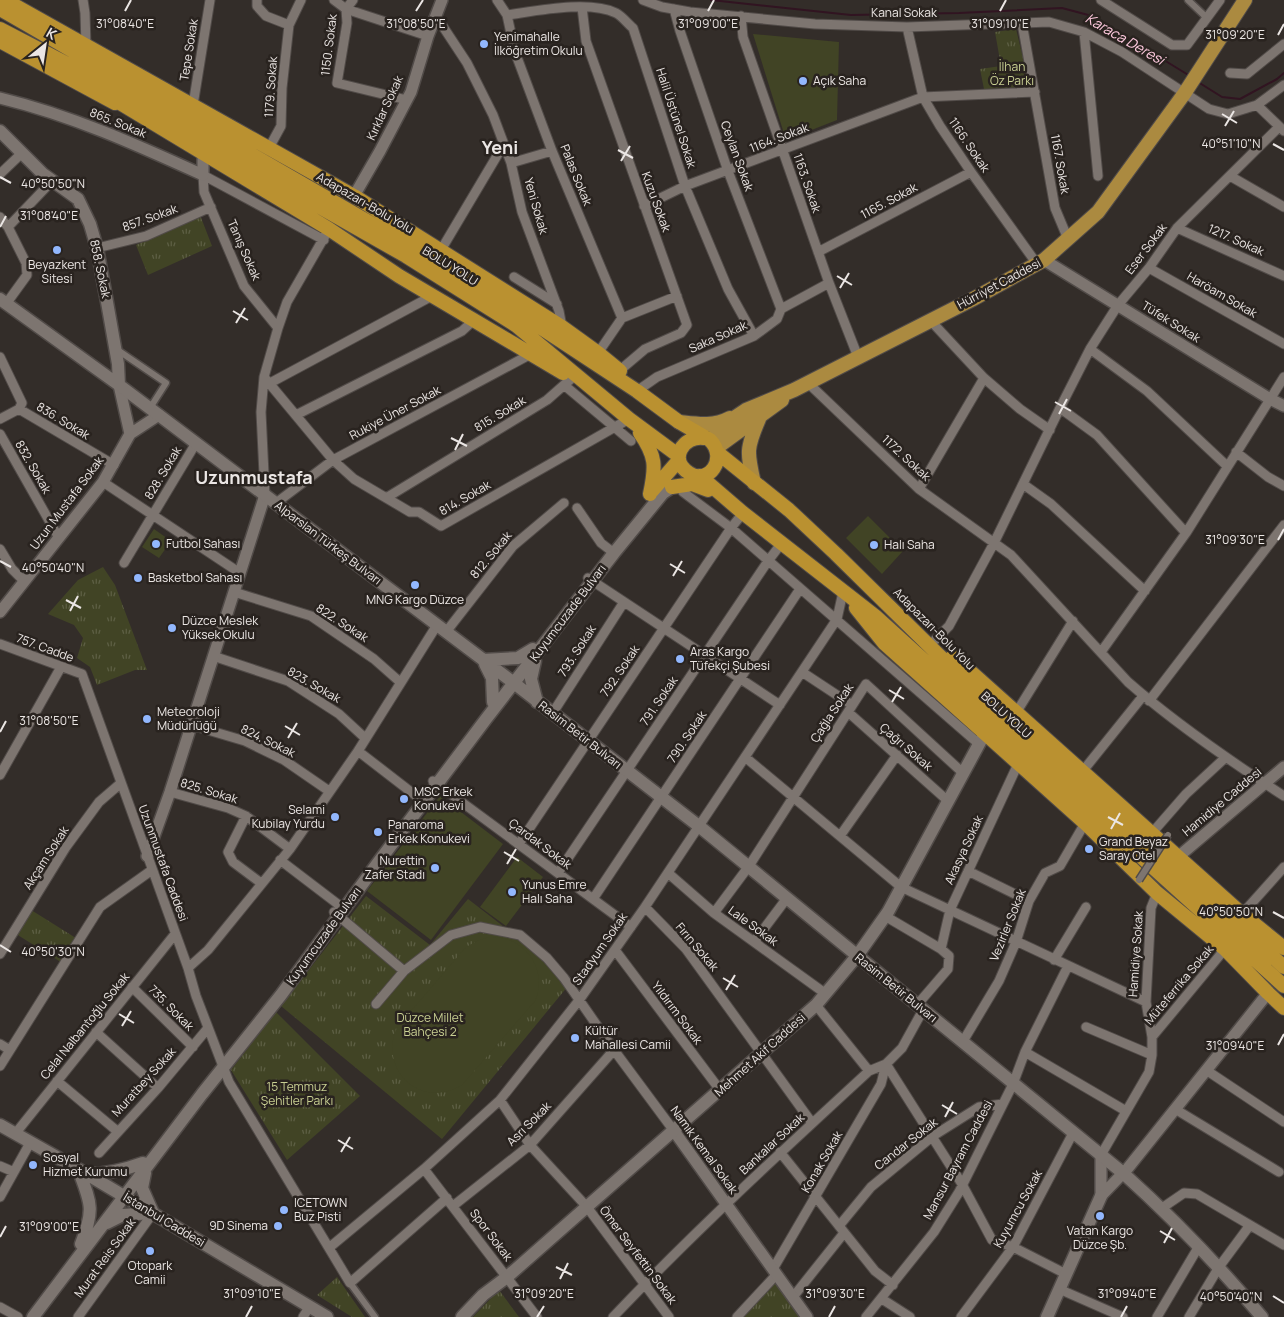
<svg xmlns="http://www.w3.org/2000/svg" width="1284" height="1317" viewBox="0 0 1284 1317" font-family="Manrope,sans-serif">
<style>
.grass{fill:url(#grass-tufts)}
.garden{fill:#414425}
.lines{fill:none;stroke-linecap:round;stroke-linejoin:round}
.stream{stroke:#311421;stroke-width:2}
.pedestrian-casing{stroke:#514b48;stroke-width:9}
.minor-casing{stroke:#514b48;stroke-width:11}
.tertiary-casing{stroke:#514b48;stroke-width:14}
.secondary-casing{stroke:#514b48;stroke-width:15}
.primary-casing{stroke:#514b48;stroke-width:16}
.trunk-casing{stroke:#514b48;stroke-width:16}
.pedestrian{stroke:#7d7570;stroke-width:6}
.minor{stroke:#7d7570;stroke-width:9}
.tertiary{stroke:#7d7570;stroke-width:11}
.secondary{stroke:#7d7570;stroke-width:12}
.primary{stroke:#ab8a40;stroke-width:14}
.trunk{stroke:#ba9130;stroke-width:14}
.pedestrian-bridge-casing{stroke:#514b48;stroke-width:9;stroke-linecap:butt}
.pedestrian-bridge{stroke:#7d7570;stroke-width:6}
.ticks{fill:none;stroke:#ebe6e4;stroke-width:2}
.poi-dot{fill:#92b7fd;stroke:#29231f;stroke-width:2}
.labels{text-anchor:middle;stroke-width:5;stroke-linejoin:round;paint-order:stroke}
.street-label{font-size:12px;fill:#ebe6e4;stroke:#29231f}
.poi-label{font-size:12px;fill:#ebe6e4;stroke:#29231f;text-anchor:start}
.park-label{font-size:12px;fill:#c8cf92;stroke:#29231f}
.water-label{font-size:14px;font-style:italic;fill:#ffcadf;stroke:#29231f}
.district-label{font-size:18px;font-weight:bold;fill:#ebe6e4;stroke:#29231f}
.ticks-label{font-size:12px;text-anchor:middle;fill:#ebe6e4;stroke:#29231f;stroke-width:5;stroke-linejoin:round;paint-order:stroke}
</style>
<defs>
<pattern id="grass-tufts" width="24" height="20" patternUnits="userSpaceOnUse" patternTransform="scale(1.25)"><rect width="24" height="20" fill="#414425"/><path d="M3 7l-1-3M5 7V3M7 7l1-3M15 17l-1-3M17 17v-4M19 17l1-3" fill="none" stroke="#5d5f44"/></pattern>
</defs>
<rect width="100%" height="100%" fill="#332d29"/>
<path class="grass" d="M1016,29L1030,87L984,89L980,69L1001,66L995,32Z
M200,215L212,246L148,275L136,245Z
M103,567L115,585L147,670H135L97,685L90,667L77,658L83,638L74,625L48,614L78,580Z
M366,896L430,945L468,899L573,980L442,1139L281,1006Z
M28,908L79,940L64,964L13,932Z
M276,1012L360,1096L287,1160L231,1070Z
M337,1277L365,1317H352L317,1295Z
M776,1281L801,1317H744Z
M499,1290L519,1317H473Z"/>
<path class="garden" d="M753,34L839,42L837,120L786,140Z
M868,516L903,551L882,574L846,538Z
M154,529L171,541L159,558L142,547Z
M440,796L503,844L431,940L367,891Z
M517,857L543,877L506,926L480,907Z
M489,937C524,935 549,969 535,1001L462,1085C447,1094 430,1096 414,1087C395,1076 387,1050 396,1030C401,1020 411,1011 418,1003C434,984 450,966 466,947L477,941Z"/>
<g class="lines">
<path class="stream" d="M711,0L851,15L959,13L1062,8L1092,16L1190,76
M1198,82L1222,97L1240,99L1277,79L1284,73"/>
<defs>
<path id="pedestrian" d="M1188,0L1207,18
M116,349L166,383L150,408
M350,1283L375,1317"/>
<path id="minor" d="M83,0L85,13L86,45
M257,0V6L266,16L289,25L301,0
M334,0L346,9L428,36
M353,0L346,9L347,23L337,83L407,100
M497,0L507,15L515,52L552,151L622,318L598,353
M643,0L662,7L690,12L815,24L907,27L1049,22L1084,32L1122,52L1209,109L1228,114L1257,105L1284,85
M1101,0L1172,45H1187L1220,0
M582,7L586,41L687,325L681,333L645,349L619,371
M674,9L680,31L728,171L781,309
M507,15C536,11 589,0 616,13C622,16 628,24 633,28L685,186L728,289L754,336
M436,16L467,63L493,115L511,163L522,212L559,311L562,327
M741,16L743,37L829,283L858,357
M1022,23L1055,208L1068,239
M907,27L923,97L940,126L971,172L1037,264
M1084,32L1098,176
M1230,73L1247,74L1284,44
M193,105L210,0
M1257,105L1284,131
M269,148L281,126L282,88L289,25
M511,163L552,151
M0,174L22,153
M203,175L204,192L244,286L278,328
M203,175L324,240
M1230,176L1284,207
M644,206L685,186L923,97L1035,92
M0,217L8,227L52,181
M1177,228L1284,276
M97,248L146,236L211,207
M441,250L504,144
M818,252L971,172
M1149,268L1284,344
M514,277L557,304
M6,304L27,275L26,263L8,227
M622,318L677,296
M930,320L984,378L1020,409L1050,430
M1090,349L1147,391L1227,466
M0,357L22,403L19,409
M264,377L333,460L354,479L410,512H419L441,526L629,419
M270,383L432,296
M808,383L919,489L1011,555L1128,682C1176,724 1230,761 1284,796
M564,385L631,441
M637,391L657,377L754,336L777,319L781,309L829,283
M1060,408L1090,349L1118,305L1149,268L1177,228L1279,127
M296,415L462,331L474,320
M0,419L19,409L114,465
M0,434L59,538
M1236,452L1268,477L1284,486
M103,482L240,573
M1023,484L1051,504L1145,591
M919,489L984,378
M683,492L731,528L979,744
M265,495L261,412L264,377L278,328L287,302L329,229
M386,498L547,400L572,378
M276,503L333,460L531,354
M577,508L601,543L614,553
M0,549L12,569L24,581
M124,563L196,443
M588,578L780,705
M234,592L311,616L374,659L400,682
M446,632L513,546L564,503
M935,640L949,626L994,543L1060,408L1097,435L1186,533
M0,644L82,674L188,968L196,996L229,1082L350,1283L447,1198
M1101,652L1186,533L1284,377
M213,656L288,681L339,714L365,738
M802,672L852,705
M1149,701L1284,525
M848,712L948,801
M1016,713L1073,621
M552,714L624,602
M191,725L245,741L284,760L329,791
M358,751L424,802
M745,757L901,887L1146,1002
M1082,772L1143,696
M0,775L61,667
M433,781L631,927
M170,792L228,808L246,816L290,849
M246,816L228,852L233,862L261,883
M1152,833L1186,794L1226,757
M840,836L897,755
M519,844L731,528L743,513
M280,860L339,905
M968,871L1029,901
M558,873L768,561L781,544
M668,873L714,913L826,994
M593,899L800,589
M645,907L686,949L812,1123
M334,912L404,971L451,935L480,927L520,935L547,958L564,978L614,1050L674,1131
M714,913L749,866L866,684L963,773
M1242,914L1284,867
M885,916L941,949L949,956L948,969L917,1005
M754,942L787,898
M941,949L950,910L1018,764
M615,950L720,1090
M0,954L66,847L99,802L121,783
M1054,960L1086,907
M188,968L208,950L290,849L358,751L437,625
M132,987L193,1047
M376,1004L404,971
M816,1005L869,1071
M1086,1027L1152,1055
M96,1032L158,1088
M1152,1037L1225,949
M962,1043L999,981L1016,942L1029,901L1045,873L1060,866L1085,823
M0,1044L10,1050
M1025,1052L1126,1111
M886,1064L962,1184L992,1240L1013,1247L1066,1274
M0,1066L100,907L152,870
M1206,1070L1284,1122
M57,1081L117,1131
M500,1100L530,1145L587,1207L669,1317
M1175,1109L1279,1172
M15,1134L175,934
M780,1152L875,1271L893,1285
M99,1153L158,1088L208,1028
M1101,1155L1149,1072L1152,1055V1037L1146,1002L1151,908L1157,893
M0,1166L14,1172
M424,1169L537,1317
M0,1197L30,1143
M453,1206L530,1145L614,1050
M1162,1208L1184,1193L1197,1194L1284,1245
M839,1226L871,1187L933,1136L979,1107L1003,1104
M330,1247L424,1169L500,1100L580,999L645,907L837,619L843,592
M773,1269L881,1084L886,1064
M1059,1289L1123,1317
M793,1297L844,1233
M882,1299L910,1317
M0,1307L18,1317
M78,1317L153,1213
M303,1317L310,1306
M613,1317C695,1231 782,1151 869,1071L886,1064L902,1048L923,1010
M737,1317L777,1274
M866,1317L934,1232L959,1192L1013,1084L1025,1052L1068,966
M961,1317L1013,1247L1073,1133
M1157,1317L1199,1246
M1189,1317L1219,1267L1250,1225"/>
<path id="tertiary" d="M0,98C71,115 137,145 203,175V153
M354,196L380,151L411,92L428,36L442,0
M1044,260L1270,399L1284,406
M119,385L130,434
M0,612L103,482L130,434L159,415
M147,856L170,792L265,495
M1178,857L1284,767
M674,1131L807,1317
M1101,1196L1128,1168L1268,993
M1101,1196V1155"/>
<path id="secondary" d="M0,131L43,174L78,199L90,224L97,248L107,302L118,364L119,385
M0,299L119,385L510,680L700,827L1123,1173C1173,1218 1219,1266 1262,1317
M483,660L518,658L533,649
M535,661L531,679L537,702
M485,664L492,678L493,702
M0,1125L85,1173L327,1317
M78,1169C91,1203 95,1209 81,1244
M145,1173L142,1188L153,1213
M87,1174C108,1174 124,1170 143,1163
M107,1223L123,1215L153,1213
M33,1317L202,1094L281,995L380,860L486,719L614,553L663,493L672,487
M462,1317L483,1295L507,1277L816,1005L857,956L888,912L985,733
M1047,1317L1101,1196"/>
<path id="primary" d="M679,422C697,424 713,427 730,418
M710,440L737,416L746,410L794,390L973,299L1044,260L1098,212L1184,94L1245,0
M716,448L782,400
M754,483C747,452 746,449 759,419"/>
<path id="trunk" d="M5,0L354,196L562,327L598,353L620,371
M0,9L462,276L637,391L679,422L710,440C728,458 709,486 689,473C668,460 683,435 704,438
M0,29L75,68L406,256L517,326L629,419L679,456
M0,41L115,103
M110,97L329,229L399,276L563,373
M640,433C656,456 656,466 650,494
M718,453L789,510L836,554L965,681L1284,967
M700,476L743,513L875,616L1284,986
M672,487L692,484L708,490
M652,491L679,460
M856,608L884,643L1085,823L1157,893L1225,949L1268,993L1284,1008
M953,656L1242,914L1284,948"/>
</defs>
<use href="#pedestrian" class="pedestrian-casing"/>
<use href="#minor" class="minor-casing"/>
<use href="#tertiary" class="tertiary-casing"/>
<use href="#secondary" class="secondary-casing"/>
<use href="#primary" class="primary-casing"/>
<use href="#trunk" class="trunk-casing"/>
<use href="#pedestrian" class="pedestrian"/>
<use href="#minor" class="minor"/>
<use href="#tertiary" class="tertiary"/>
<use href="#secondary" class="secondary"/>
<use href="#primary" class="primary"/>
<use href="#trunk" class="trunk"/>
<defs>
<path id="pedestrian-bridge" d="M1139,880L1168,835"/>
</defs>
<use href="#pedestrian-bridge" class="pedestrian-bridge-casing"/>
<use href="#pedestrian-bridge" class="pedestrian-bridge"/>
</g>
<path class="ticks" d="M125,11L131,0M416,11L423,0M708,11L714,0M1000,11L1006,0M1278,35L1284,24M1222,114L1237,123M1225,126L1234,111M1273,144L1284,150M618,150L633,158M621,161L630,146M0,177L11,183M0,227L6,216M837,276L852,285M840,288L849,273M233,311L248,320M236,323L245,308M1055,402L1071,411M1059,414L1067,399M451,438L467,446M455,450L463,434M1278,540L1284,529M0,561L11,567M670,564L685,573M673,576L682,561M66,600L81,608M70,611L78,596M889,690L904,699M892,702L901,687M285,726L300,735M0,732L6,721M288,738L297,723M1108,817L1123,825M1111,829L1120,813M504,852L519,861M507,864L516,849M1273,912L1284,918M0,945L11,952M723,978L738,987M726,990L735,975M119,1014L134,1023M122,1026L131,1011M1278,1045L1284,1034M942,1105L957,1114M945,1117L953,1102M338,1140L353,1149M341,1152L350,1137M1160,1231L1175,1240M0,1237L6,1226M1164,1243L1172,1228M556,1267L572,1275M560,1279L568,1263M1273,1296L1284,1303M246,1317L252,1306M537,1317L544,1306M829,1317L835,1306M1121,1317L1127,1306"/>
<g class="poi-dot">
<circle cx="484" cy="44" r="5"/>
<circle cx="803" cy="81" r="5"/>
<circle cx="57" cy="250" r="5"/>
<circle cx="156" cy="544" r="5"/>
<circle cx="874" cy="545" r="5"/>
<circle cx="138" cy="578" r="5"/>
<circle cx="415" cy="585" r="5"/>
<circle cx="172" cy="628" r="5"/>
<circle cx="680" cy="659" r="5"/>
<circle cx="147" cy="719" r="5"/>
<circle cx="404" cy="799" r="5"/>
<circle cx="335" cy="817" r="5"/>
<circle cx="378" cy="832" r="5"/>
<circle cx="1089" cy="849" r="5"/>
<circle cx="435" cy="868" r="5"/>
<circle cx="512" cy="892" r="5"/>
<circle cx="575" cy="1038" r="5"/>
<circle cx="33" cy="1165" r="5"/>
<circle cx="284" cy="1210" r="5"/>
<circle cx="1100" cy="1216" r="5"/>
<circle cx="278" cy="1226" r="5"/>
<circle cx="150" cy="1251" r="5"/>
</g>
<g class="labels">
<g class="street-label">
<text x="904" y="17">Kanal Sokak</text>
<text transform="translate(329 45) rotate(-83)" y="4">1150. Sokak</text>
<text transform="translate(189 50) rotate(-81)" y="4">Tepe Sokak</text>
<text transform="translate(271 87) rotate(-86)" y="4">1179. Sokak</text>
<text transform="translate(385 108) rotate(-65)" y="4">Kırklar Sokak</text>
<text transform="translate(676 118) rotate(72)" y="4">Halil Üstünel Sokak</text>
<text transform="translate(118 123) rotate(22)" y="4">865. Sokak</text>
<text transform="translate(779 138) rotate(-21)" y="4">1164. Sokak</text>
<text transform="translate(969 145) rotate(56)" y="4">1166. Sokak</text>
<text transform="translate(737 156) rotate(70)" y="4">Ceylan Sokak</text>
<text transform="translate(1060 164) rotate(80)" y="4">1167. Sokak</text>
<text transform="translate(576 175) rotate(68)" y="4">Palas Sokak</text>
<text transform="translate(807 183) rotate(71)" y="4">1163. Sokak</text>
<text transform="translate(889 201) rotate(-28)" y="4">1165. Sokak</text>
<text transform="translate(656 202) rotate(70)" y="4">Kuzu Sokak</text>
<text transform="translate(365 203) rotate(30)" y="4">Adapazarı-Bolu Yolu</text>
<text transform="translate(536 206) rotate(74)" y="4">Yeni Sokak</text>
<text transform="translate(150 218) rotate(-20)" y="4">857. Sokak</text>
<text transform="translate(1236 240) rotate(24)" y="4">1217. Sokak</text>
<text transform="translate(1146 249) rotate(-53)" y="4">Eser Sokak</text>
<text transform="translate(244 250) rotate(66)" y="4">Tanış Sokak</text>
<text transform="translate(450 266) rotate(32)" y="4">BOLU YOLU</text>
<text transform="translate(100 269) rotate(78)" y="4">858. Sokak</text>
<text transform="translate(999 284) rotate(-28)" y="4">Hürriyet Caddesi</text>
<text transform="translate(1222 295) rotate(30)" y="4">Haröam Sokak</text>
<text transform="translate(1171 322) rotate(32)" y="4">Tüfek Sokak</text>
<text transform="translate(718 337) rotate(-24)" y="4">Saka Sokak</text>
<text transform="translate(395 413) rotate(-28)" y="4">Rukiye Üner Sokak</text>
<text transform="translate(500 414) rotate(-31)" y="4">815. Sokak</text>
<text transform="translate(63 421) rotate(31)" y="4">836. Sokak</text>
<text transform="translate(906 458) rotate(43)" y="4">1172. Sokak</text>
<text transform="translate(33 467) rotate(60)" y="4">832. Sokak</text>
<text transform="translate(163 473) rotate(-59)" y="4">828. Sokak</text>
<text transform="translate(465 498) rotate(-30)" y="4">814. Sokak</text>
<text transform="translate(67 503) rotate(-53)" y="4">Uzun Mustafa Sokak</text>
<text transform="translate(328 543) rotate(37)" y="4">Alparslan Türkeş Bulvarı</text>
<text transform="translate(491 555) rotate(-50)" y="4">812. Sokak</text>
<text transform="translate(568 613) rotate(-53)" y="4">Kuyumcuzade Bulvarı</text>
<text transform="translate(342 623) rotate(33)" y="4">822. Sokak</text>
<text transform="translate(934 629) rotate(45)" y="4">Adapazarı-Bolu Yolu</text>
<text transform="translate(45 648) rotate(20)" y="4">757. Cadde</text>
<text transform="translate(577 651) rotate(-57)" y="4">793. Sokak</text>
<text transform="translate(620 671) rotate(-56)" y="4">792. Sokak</text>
<text transform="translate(314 685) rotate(30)" y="4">823. Sokak</text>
<text transform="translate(659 701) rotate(-56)" y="4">791. Sokak</text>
<text transform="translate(832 713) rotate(-57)" y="4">Çağla Sokak</text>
<text transform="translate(1006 715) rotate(42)" y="4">BOLU YOLU</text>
<text transform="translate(580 735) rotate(38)" y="4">Rasim Betir Bulvarı</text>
<text transform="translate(687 737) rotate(-56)" y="4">790. Sokak</text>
<text transform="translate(268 741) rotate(26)" y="4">824. Sokak</text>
<text transform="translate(906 747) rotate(41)" y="4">Çağrı Sokak</text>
<text transform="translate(209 791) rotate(17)" y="4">825. Sokak</text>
<text transform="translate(1222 802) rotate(-40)" y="4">Hamidiye Caddesi</text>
<text transform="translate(540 844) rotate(37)" y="4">Çardak Sokak</text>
<text transform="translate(964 850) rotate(-65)" y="4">Akasya Sokak</text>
<text transform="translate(46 858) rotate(-57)" y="4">Akçam Sokak</text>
<text transform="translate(163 863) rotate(70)" y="4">Uzunmustafa Caddesi</text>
<text transform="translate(1008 925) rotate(-68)" y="4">Vezirler Sokak</text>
<text transform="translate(753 926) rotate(36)" y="4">Lale Sokak</text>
<text transform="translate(324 936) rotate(-54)" y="4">Kuyumcuzade Bulvarı</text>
<text transform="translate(697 947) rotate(50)" y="4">Fırın Sokak</text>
<text transform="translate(600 949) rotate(-55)" y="4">Stadyum Sokak</text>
<text transform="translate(1136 954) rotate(-86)" y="4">Hamidiye Sokak</text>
<text transform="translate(1179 985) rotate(-50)" y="4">Müteferrika Sokak</text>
<text transform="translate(896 988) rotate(39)" y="4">Rasim Betir Bulvarı</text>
<text transform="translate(171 1008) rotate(45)" y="4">735. Sokak</text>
<text transform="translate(677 1013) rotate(53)" y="4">Yıldırım Sokak</text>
<text transform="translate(85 1026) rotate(-51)" y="4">Celal Nalbantoğlu Sokak</text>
<text transform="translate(760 1055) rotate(-42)" y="4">Mehmet Akif Caddesi</text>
<text transform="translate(144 1082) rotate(-48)" y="4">Muratbey Sokak</text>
<text transform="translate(529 1124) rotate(-45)" y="4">Asrı Sokak</text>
<text transform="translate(772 1144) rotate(-43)" y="4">Bankalar Sokak</text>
<text transform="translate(906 1144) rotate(-38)" y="4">Candar Sokak</text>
<text transform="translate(704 1150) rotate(54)" y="4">Namık Kemal Sokak</text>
<text transform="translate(958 1160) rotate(-62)" y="4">Mansur Bayram Caddesi</text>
<text transform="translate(822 1162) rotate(-60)" y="4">Konak Sokak</text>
<text transform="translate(1018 1209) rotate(-61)" y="4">Kuyumcu Sokak</text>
<text transform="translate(164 1220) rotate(31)" y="4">İstanbul Caddesi</text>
<text transform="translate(491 1235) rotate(53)" y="4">Spor Sokak</text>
<text transform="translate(638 1255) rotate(53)" y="4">Ömer Seyfettin Sokak</text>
<text transform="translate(105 1258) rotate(-54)" y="4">Murat Reis Sokak</text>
</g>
<g class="poi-label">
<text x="494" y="41">Yenimahalle<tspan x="494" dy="14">İlköğretim Okulu</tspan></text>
<text x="813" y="85">Açık Saha</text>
<text x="57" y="269" text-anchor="middle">Beyazkent<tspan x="57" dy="14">Sitesi</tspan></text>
<text x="166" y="548">Futbol Sahası</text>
<text x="884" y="549">Halı Saha</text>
<text x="148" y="582">Basketbol Sahası</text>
<text x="415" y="604" text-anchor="middle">MNG Kargo Düzce</text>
<text x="182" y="625">Düzce Meslek<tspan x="182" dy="14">Yüksek Okulu</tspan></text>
<text x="690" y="656">Aras Kargo<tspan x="690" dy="14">Tüfekçi Şubesi</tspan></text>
<text x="157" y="716">Meteoroloji<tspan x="157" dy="14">Müdürlüğü</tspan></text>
<text x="414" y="796">MSC Erkek<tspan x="414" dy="14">Konukevi</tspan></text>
<text x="325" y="814" text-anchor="end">Selami<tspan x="325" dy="14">Kubilay Yurdu</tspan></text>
<text x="388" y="829">Panaroma<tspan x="388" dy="14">Erkek Konukevi</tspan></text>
<text x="1099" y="846">Grand Beyaz<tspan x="1099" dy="14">Saray Otel</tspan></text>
<text x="425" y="865" text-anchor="end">Nurettin<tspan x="425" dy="14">Zafer Stadı</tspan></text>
<text x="522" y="889">Yunus Emre<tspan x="522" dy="14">Halı Saha</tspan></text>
<text x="585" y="1035">Kültür<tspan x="585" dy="14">Mahallesi Camii</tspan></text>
<text x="43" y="1162">Sosyal<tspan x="43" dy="14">Hizmet Kurumu</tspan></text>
<text x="294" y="1207">ICETOWN<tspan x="294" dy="14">Buz Pisti</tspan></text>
<text x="268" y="1230" text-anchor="end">9D Sinema</text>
<text x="1100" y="1235" text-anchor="middle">Vatan Kargo<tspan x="1100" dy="14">Düzce Şb.</tspan></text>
<text x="150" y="1270" text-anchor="middle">Otopark<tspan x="150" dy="14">Camii</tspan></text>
</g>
<g class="park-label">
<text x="1012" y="71">İlhan<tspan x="1012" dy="14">Öz Parkı</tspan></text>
<text x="430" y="1022">Düzce Millet<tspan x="430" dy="14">Bahçesi 2</tspan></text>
<text x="297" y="1091">15 Temmuz<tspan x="297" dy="14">Şehitler Parkı</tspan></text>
</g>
<g class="water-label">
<text transform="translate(1125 39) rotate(30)" y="5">Karaca Deresi</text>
</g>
<g class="district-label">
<text x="500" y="154">Yeni</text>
<text x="254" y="484">Uzunmustafa</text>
</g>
</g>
<g class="ticks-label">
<text x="125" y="28">31°08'40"E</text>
<text x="416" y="28">31°08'50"E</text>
<text x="708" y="28">31°09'00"E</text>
<text x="1000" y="28">31°09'10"E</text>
<text x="1235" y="39">31°09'20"E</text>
<text x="1231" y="148">40°51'10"N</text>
<text x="53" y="188">40°50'50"N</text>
<text x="49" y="220">31°08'40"E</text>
<text x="1235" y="544">31°09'30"E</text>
<text x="53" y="572">40°50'40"N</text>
<text x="49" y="725">31°08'50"E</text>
<text x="1231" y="916">40°50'50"N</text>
<text x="53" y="956">40°50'30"N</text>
<text x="1235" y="1050">31°09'40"E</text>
<text x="49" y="1231">31°09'00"E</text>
<text x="252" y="1298">31°09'10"E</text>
<text x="544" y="1298">31°09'20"E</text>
<text x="835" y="1298">31°09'30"E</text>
<text x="1127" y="1298">31°09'40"E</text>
<text x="1231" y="1301">40°50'40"N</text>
</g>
<g transform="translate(45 45) rotate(30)" stroke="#29231f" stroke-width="4" paint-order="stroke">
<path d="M0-4L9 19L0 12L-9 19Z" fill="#ebe6e4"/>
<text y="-8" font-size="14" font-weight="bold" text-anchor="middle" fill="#ebe6e4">K</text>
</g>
</svg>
